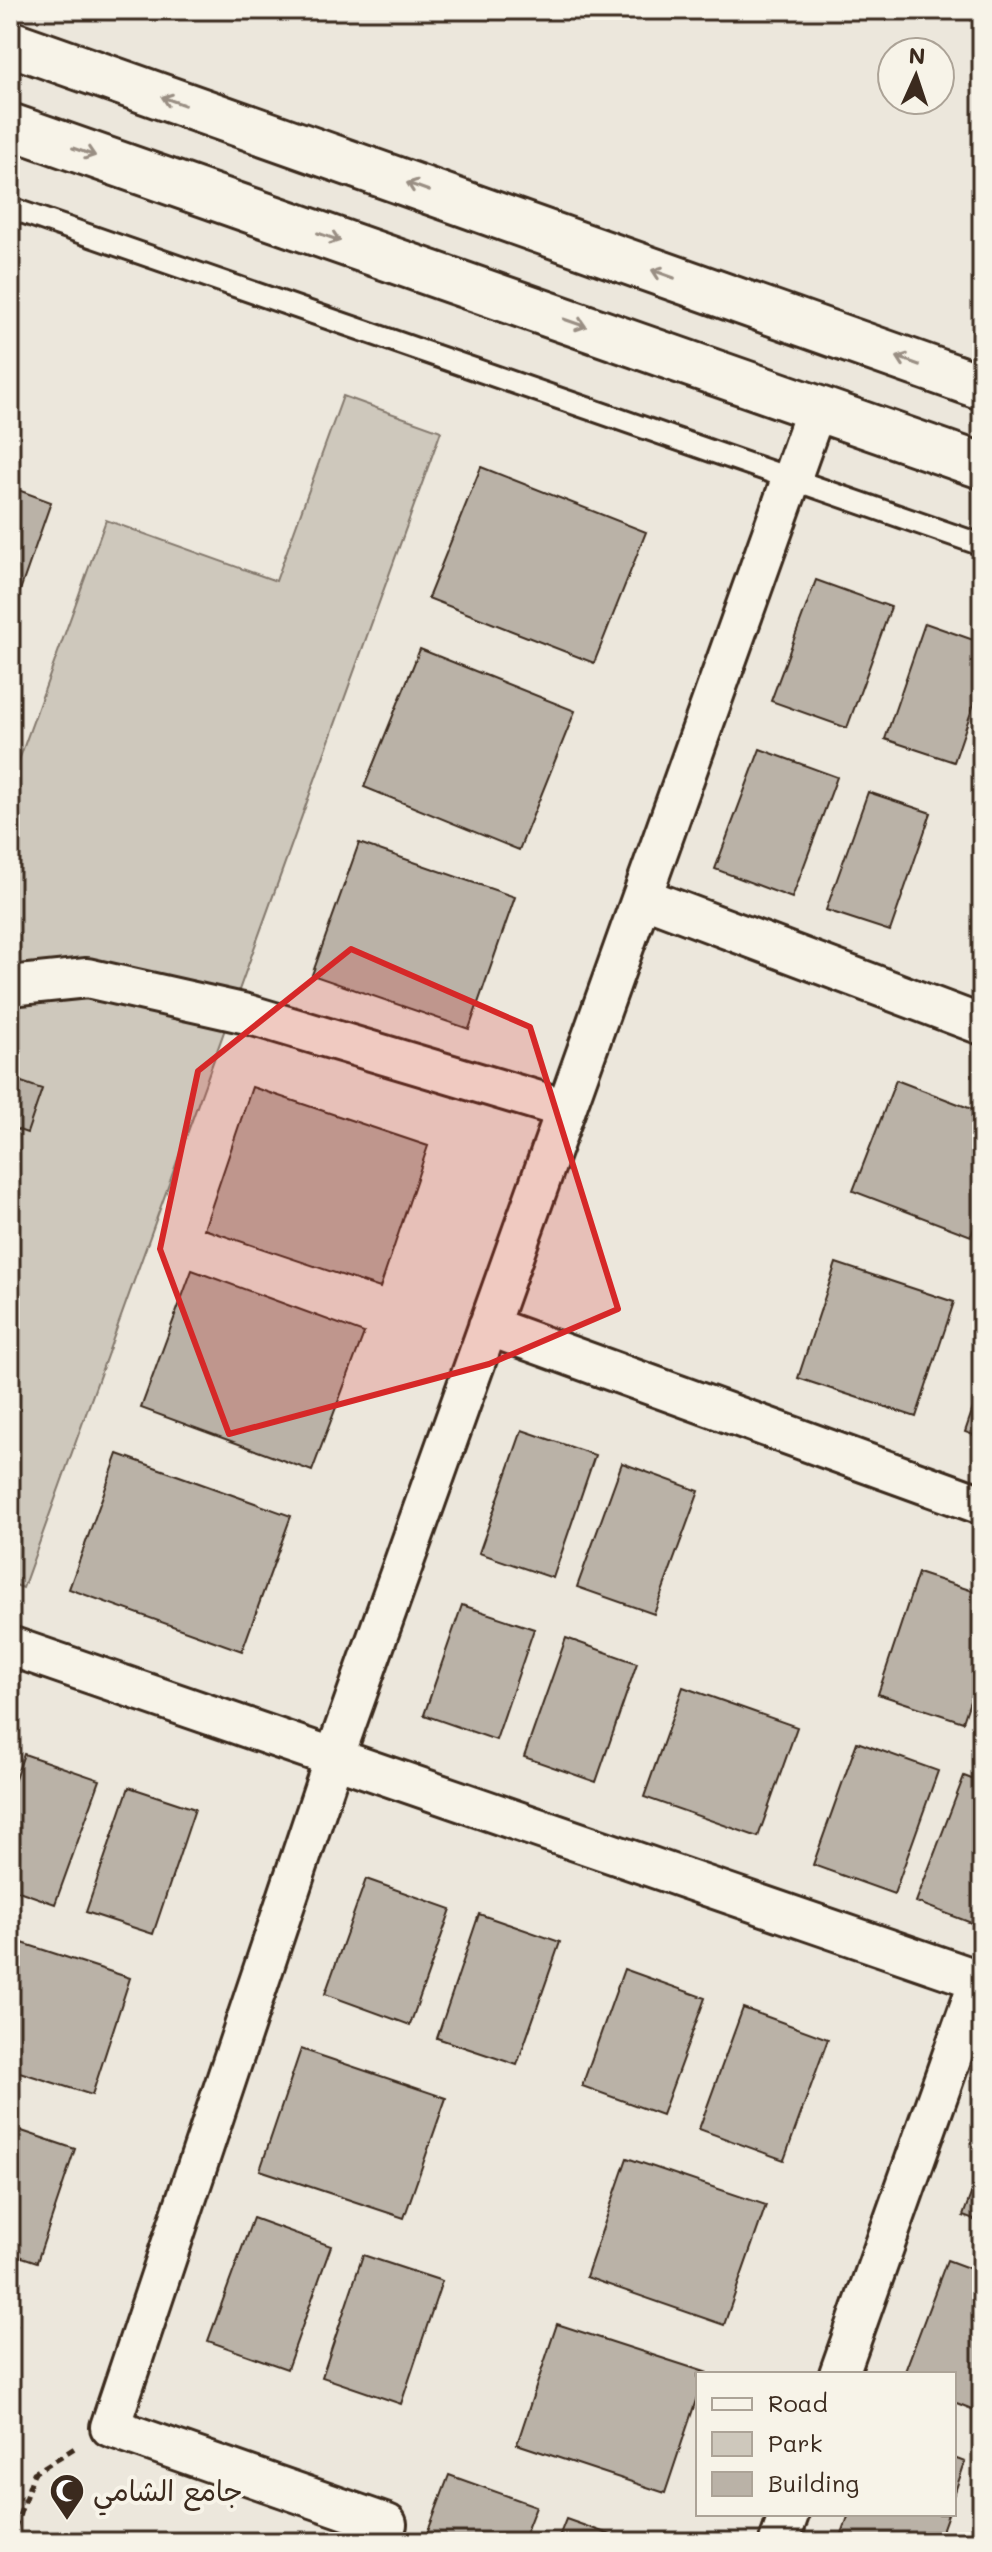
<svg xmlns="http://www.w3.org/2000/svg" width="992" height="2552" viewBox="0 0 992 2552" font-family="Mali,'Playpen Sans Arabic',sans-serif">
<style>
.green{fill:#cec8bc;stroke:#84796d;stroke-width:2}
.building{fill:#bab2a7;stroke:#3b2a1e;stroke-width:2}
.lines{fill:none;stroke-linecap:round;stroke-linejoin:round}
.service-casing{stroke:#3b2a1e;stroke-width:26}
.minor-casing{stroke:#3b2a1e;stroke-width:44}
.secondary-casing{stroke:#3b2a1e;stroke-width:50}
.path{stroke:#3b2a1e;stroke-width:5;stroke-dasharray:8 6;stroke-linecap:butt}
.service{stroke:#f7f3e8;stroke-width:20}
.minor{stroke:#f7f3e8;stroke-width:38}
.secondary{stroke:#f7f3e8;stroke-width:44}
.oneway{stroke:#998e83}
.marked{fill:#d62828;fill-opacity:0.2;stroke:#d62828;stroke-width:6;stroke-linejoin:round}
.labels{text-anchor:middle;stroke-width:8;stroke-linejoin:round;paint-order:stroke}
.poi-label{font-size:28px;fill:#3b2a1e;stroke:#f7f3e8;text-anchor:start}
</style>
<rect width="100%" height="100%" fill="#ece7dc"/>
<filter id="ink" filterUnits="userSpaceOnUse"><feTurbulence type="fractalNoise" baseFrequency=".0125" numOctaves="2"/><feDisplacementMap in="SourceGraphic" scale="16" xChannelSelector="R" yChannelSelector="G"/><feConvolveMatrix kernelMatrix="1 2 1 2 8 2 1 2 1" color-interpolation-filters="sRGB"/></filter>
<g filter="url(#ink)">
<path class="green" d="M343,396L441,431L23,1588L10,1583V785L106,520L276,581Z"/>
<path class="building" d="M481,467L646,532L594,663L428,598Z
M10,487L51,502L10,619Z
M816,580L891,607L847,728L771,701Z
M925,623L982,643V680L954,762L885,739Z
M420,649L575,711L519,850L364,787Z
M760,749L837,777L792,898L715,869Z
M868,792L931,813L890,931L826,910Z
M359,843L515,897L469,1029L312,975Z
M10,1078L42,1089L27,1133L10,1127Z
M896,1080L982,1113V1208L971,1236L853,1191Z
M252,1087L428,1146L380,1288L204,1229Z
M836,1263L954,1302L916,1417L798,1378Z
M192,1270L364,1333L312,1471L141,1408Z
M982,1382V1438L965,1432Z
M522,1430L595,1455L553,1578L479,1553Z
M118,1454L291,1516L242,1651L69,1589Z
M622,1463L699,1491L654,1614L577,1587Z
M918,1573L982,1594V1665L963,1722L878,1694Z
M462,1605L534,1629L496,1740L424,1715Z
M566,1638L637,1663L596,1782L524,1757Z
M683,1687L797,1727L758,1837L644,1797Z
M857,1742L938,1771L894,1894L813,1865Z
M24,1754L100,1780L55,1904L10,1888V1793Z
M964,1776L982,1783V1927L916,1902Z
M129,1787L195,1809L153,1934L86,1912Z
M366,1879L451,1909L410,2025L325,1994Z
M479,1914L560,1942L517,2065L437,2038Z
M10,1939L130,1978L92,2095L10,2069Z
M624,1969L705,1998L662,2115L582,2086Z
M743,2008L828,2039L784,2160L699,2129Z
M301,2049L446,2098L404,2218L260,2170Z
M10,2127L75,2149L37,2262L10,2253Z
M627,2158L766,2205L724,2325L586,2277Z
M982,2164V2223L963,2216Z
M253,2218L331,2246L287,2369L208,2341Z
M363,2255L442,2281L401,2404L322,2377Z
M947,2260L982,2273V2413L954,2402V2374H904Z
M10,2322L17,2325L10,2345Z
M557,2324L705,2372L698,2374V2394L665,2493L517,2444Z
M954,2458L965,2462L954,2495Z
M449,2475L536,2506L522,2542H424Z
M849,2514H948L938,2542H839Z
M566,2519L631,2542H557Z"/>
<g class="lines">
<defs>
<path id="service" d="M10,208L982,545"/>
<path id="minor" d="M642,897L982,1025
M10,986L87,978L247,1014L566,1109
M488,1326L982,1505
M10,1646L982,1981
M839,2374L979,1980
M387,2524L110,2427L334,1758L817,407
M779,2542L789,2514"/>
<path id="secondary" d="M10,43L982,387
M10,126L982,466"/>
</defs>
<use href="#service" class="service-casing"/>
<use href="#minor" class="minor-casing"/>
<use href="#secondary" class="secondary-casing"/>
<path class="path" d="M10,2542L34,2473L78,2446"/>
<use href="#service" class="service"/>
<use href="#minor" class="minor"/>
<use href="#secondary" class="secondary"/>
</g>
<defs><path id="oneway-shaft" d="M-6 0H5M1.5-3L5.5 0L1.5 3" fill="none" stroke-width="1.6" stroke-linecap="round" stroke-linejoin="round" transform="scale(2)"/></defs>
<g class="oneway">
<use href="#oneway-shaft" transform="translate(173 101) rotate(-160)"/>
<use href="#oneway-shaft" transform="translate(84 152) rotate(19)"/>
<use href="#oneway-shaft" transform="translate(418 187) rotate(-160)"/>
<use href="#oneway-shaft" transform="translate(329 237) rotate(19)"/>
<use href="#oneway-shaft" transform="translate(663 274) rotate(-160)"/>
<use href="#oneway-shaft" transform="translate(575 323) rotate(19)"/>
<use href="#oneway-shaft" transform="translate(908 361) rotate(-160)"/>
</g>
</g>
<path class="marked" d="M351,949L530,1027L618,1309L489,1364L229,1434L160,1249L198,1071Z"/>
<defs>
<symbol id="mosque-pin" viewBox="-11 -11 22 30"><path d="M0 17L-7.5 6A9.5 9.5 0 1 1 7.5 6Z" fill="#3b2a1e" stroke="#f7f3e8"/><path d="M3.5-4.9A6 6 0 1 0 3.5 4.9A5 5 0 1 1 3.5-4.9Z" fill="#fff"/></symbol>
</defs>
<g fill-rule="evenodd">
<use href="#mosque-pin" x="47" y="2471" width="40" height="54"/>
</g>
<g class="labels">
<g class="poi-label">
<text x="93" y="2501">جامع الشامي</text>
</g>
</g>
<rect width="992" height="2552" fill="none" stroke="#f7f3e8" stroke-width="40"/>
<rect x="20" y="20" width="952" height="2512" fill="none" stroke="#3b2a1e" stroke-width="3" filter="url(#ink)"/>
<rect x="696" y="2372" width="260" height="144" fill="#f7f3e8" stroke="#aca397" stroke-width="2"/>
<rect x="712" y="2398" width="40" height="12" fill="#f7f3e8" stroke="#aca397" stroke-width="2"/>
<text x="768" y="2412" font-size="24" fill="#3b2a1e">Road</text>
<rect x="712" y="2432" width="40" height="24" fill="#cec8bc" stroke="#aca397" stroke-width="2"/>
<text x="768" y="2452" font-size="24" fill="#3b2a1e">Park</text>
<rect x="712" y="2472" width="40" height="24" fill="#bab2a7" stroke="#aca397" stroke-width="2"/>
<text x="768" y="2492" font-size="24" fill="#3b2a1e">Building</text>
<g transform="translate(916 76) rotate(3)"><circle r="38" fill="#f7f3e8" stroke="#aca397" stroke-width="2"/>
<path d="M0-6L14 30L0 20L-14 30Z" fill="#3b2a1e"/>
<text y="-12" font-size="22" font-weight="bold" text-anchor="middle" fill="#3b2a1e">N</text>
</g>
</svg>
